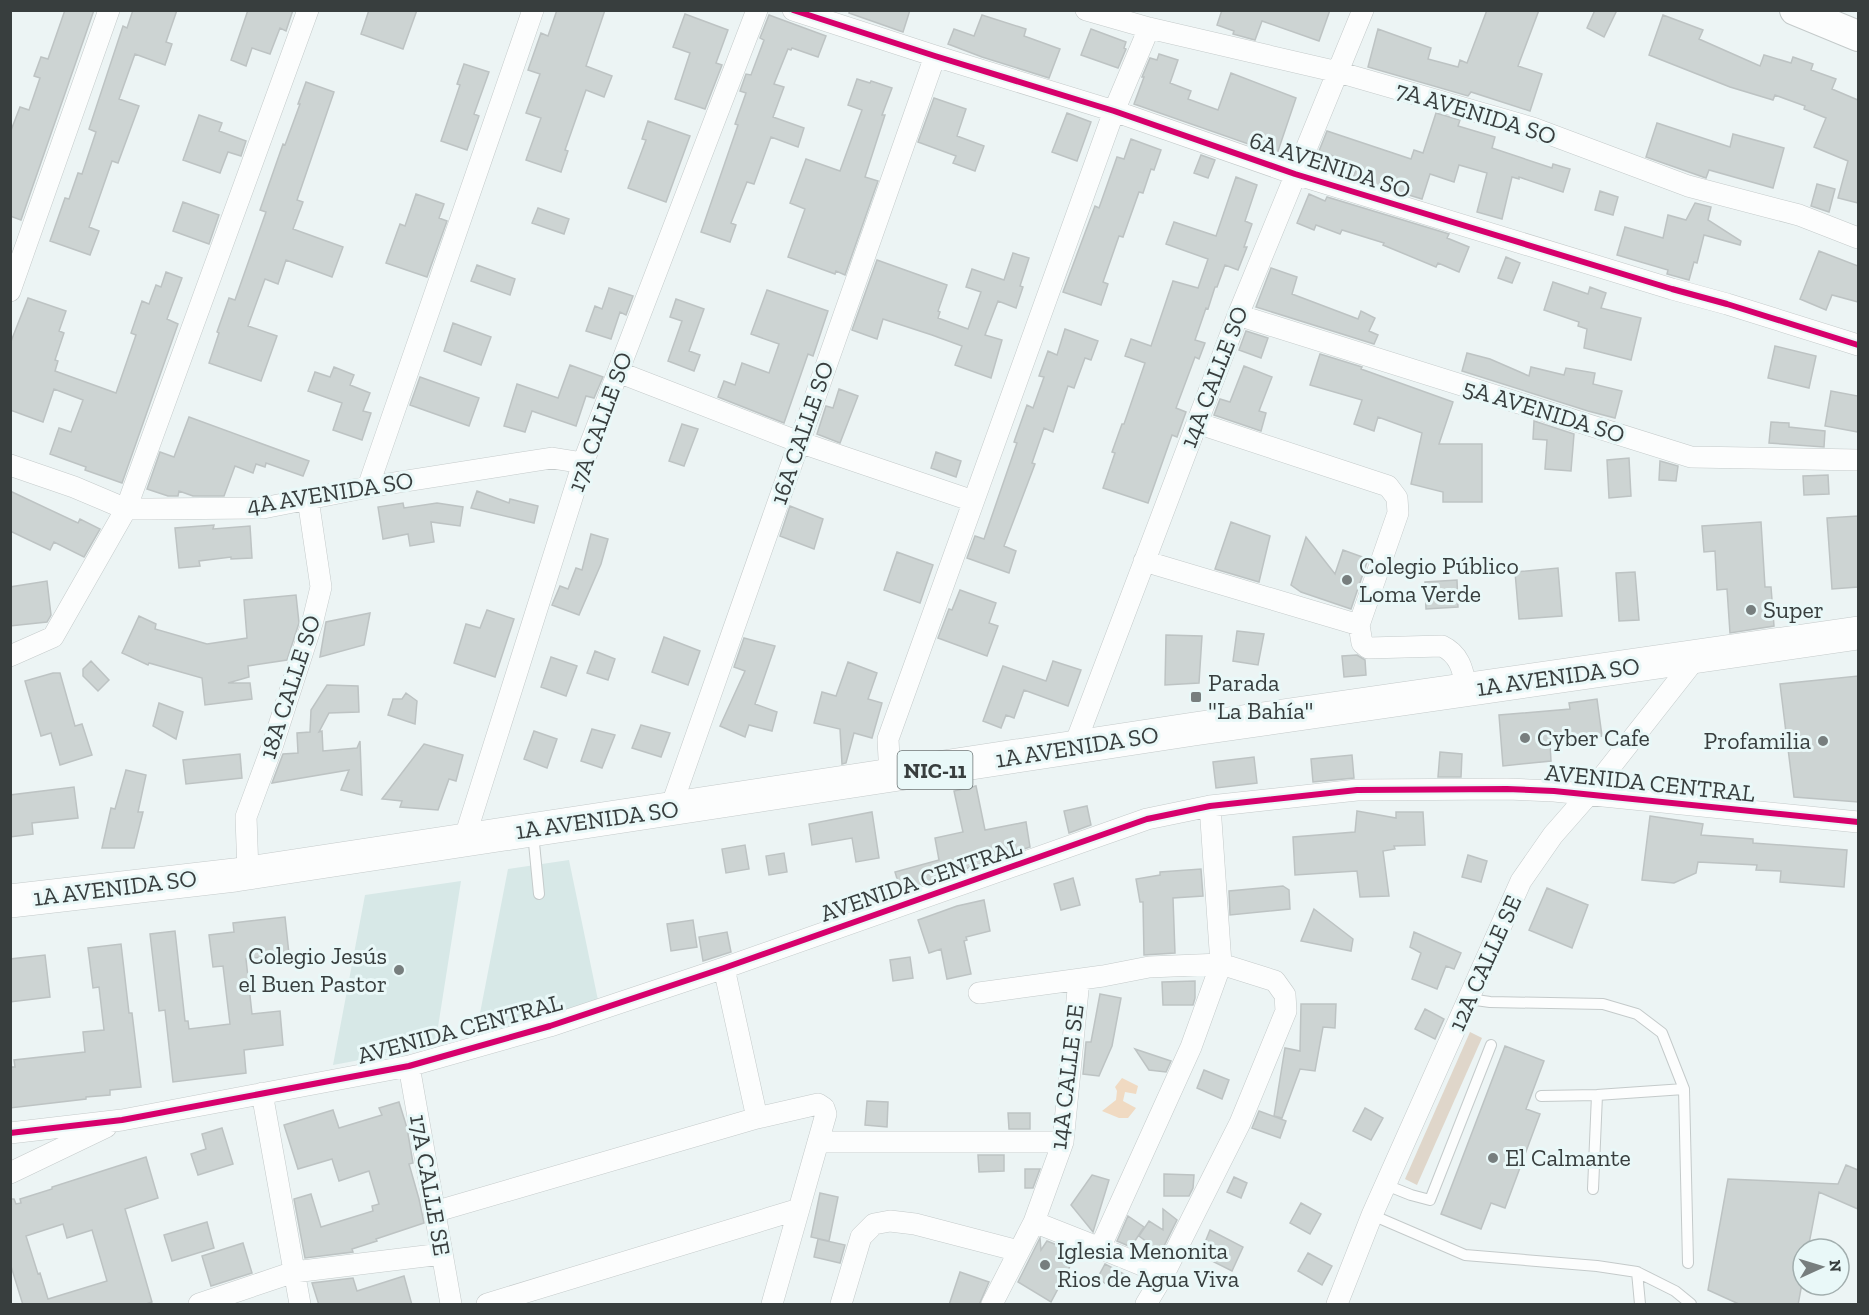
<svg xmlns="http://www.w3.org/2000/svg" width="1869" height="1315" viewBox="0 0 1869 1315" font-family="'Zilla Slab',serif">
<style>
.built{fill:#d7e8e7}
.green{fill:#dfd6ca}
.water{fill:#f0dac2}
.building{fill:#cdd4d3;stroke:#bdc3c3;stroke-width:1.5;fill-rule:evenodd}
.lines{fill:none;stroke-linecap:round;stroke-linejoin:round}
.service-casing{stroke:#c4caca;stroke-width:12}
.minor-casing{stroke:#c4caca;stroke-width:22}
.secondary-casing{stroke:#c4caca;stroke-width:32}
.trunk-casing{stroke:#c4caca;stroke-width:34}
.service{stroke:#fcfdfd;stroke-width:10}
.minor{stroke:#fcfdfd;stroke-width:21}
.secondary{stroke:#fcfdfd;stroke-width:30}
.trunk{stroke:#fcfdfd;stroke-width:33}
.cycleway-casing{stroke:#e9f8f8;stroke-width:10}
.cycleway{stroke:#d6006c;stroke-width:6}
.poi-dot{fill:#777e7e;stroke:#e9f8f8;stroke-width:2}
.labels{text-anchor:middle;stroke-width:6;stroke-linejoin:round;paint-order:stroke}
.shield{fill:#e9f8f8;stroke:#6d7676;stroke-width:1.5}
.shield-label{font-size:22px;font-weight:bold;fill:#383e3e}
.street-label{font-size:24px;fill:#383e3e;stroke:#e9f8f8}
.poi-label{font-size:24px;fill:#383e3e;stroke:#e9f8f8;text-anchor:start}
</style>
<rect width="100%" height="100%" fill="#ecf4f4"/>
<path class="built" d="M569,860L599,1005L475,1039L508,869Z
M461,881L435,1046L333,1065L365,895Z"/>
<path class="green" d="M1470,1032L1482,1038L1417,1185L1405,1179Z"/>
<path class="water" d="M1122,1078L1138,1086L1136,1094L1125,1092L1123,1101L1136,1108L1128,1118H1119L1102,1111L1116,1100L1117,1091L1115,1087Z"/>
<path class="building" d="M65,10H94L21,220L10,216V133L20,107L29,110L40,78L34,76L41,57L48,59Z
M133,10H177L166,42L172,44L165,65L135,54L119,99L139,106L118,163L112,161L89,227L99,231L90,255L50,241L65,198L69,199L78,173L82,174L96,132L89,129L123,26L127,28Z
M248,10H293L286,31L280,28L270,54L252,48L246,66L231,60Z
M369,10H417L403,49L361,34Z
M557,10H605L586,66L612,76L604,97L586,90L565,150L568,151L561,172L526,160L541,118L526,113L540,74L528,70L541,33L548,36Z
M850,10H910L903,32L849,13Z
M1222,10H1330L1319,41L1262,21L1255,40L1233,34L1234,31L1217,25Z
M1487,10H1539L1518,66L1542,74L1530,111L1471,92L1468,96L1368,67L1378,29L1431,48L1428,59L1458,67L1460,60L1467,63Z
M1595,10H1617L1604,37L1587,28Z
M685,14L728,30L716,63L722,65L705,109L675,99L690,53L673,47Z
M769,15L826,36L818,57L792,48L791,50L788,49L774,84L784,87L773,117L804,128L798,147L771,137L754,184L747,182L731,223L736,225L730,242L701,232L738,125L735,124L746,93L740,91L746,74L751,75L764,40L760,38Z
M982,15L1026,29L1024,36L1060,49L1049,78L982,57L948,44L954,29L974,36Z
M1663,15L1703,30L1699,39L1760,66L1764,55L1791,63L1793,57L1813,64L1811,70L1836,79L1832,89L1858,100V203L1838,198L1848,161L1814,147L1826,118L1804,109L1805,106L1775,95L1773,100L1730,87L1649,55Z
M1091,29L1126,42L1124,48L1126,49L1118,68L1081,55Z
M1159,54L1178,60L1170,83L1191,91L1188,99L1218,110L1231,73L1296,98L1277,154L1134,104L1144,77H1142L1150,58L1157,60Z
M464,64L489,72L474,114L479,116L467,150L441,141L460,85L457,84Z
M857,79L870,83L871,81L892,88L882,115H885L865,177L878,181L845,275L836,271L835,274L788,257L805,209L790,203L806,159L840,171L862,110L848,105Z
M306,82L334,92L297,200L303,202L293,229L343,247L332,277L286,260L278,284L265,279L248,326L277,336L261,381L209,363L219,333L217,332L229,298L235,300L266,212L260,210L283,144L285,145L300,104H298Z
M934,98L966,109L957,136L984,146L975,171L953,163L956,156L918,142Z
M1067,113L1091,122L1077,161L1052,152Z
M1436,113L1460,120L1458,126L1495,137L1492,148L1552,168L1553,164L1570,169L1563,192L1519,177V179L1512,177L1502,219L1477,212L1487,173L1459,165L1454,182L1430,174L1422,199L1353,178L1358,165L1319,151L1327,131L1411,159L1414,150L1423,153Z
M199,115L222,123L219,131L246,141L241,156L228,152L220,173L183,160Z
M648,121L690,136L666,202L628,188L646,140L642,139Z
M1657,123L1730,147L1733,134L1784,148L1773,188L1709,170L1706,178L1646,157Z
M1131,139L1161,150L1154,170L1151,169L1143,193L1139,192L1123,237L1119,236L1103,282L1108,284L1101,305L1063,292L1095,206L1099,208L1117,157L1124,159Z
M1201,155L1215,160L1208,178L1194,173Z
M1236,177L1257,185L1245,221L1252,224L1244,247H1247L1238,270L1225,265L1217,287H1215L1208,309L1206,308L1195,340L1205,343L1199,359L1195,357L1176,408L1186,412L1177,437L1172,435L1148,503L1103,488L1115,453L1112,452L1122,424H1124L1145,363L1125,356L1131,339L1151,346L1173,281L1198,288L1208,259L1166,244L1174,222L1216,236Z
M1817,184L1835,189L1829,212L1811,206Z
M1600,191L1618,197L1613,215L1595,210Z
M416,194L444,204L439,218L447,221L427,277L386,263L400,224L405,226Z
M1309,194L1325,201L1327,197L1449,234L1447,238L1469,247L1459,272L1438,263L1436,267L1383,245L1384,243L1342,230L1340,234L1316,225L1314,230L1297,223Z
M183,202L219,215L209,244L173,231Z
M1695,203L1711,207L1708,220L1741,241L1740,245L1704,235L1697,263L1694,262L1689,280L1667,274L1668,270L1617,255L1625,227L1663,238L1668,215L1686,220Z
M538,208L569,219L564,234L532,223Z
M1819,251L1858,266V302L1832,295L1826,310L1800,299Z
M1013,253L1029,258L1020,286L1023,287L1016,308L998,301L985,335L1002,340L991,378L955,365L962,346L932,335L883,319L877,339L852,330L877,260L947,285L938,311L940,312L938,318L968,329L981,292L966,287L972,269L1004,280Z
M1506,257L1520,263L1512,283L1498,278Z
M477,265L515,279L510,295L471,281Z
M1271,268L1297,277L1292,294L1358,319L1361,311L1375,318L1369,331L1378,335L1374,344L1256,307Z
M166,272L182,278L167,319L178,324L122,483L85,470L86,467L50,454L59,428L71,432L83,400L54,389L43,422L10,410V344L28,298L66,311L59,331L64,333L55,360L58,361L55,371L116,393L136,335L131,333L142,301L149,304L156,285L161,287Z
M1553,282L1588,294L1590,287L1606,293L1601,308L1641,318L1631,360L1584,348L1587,329L1578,326L1579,322L1544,310Z
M609,288L633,296L626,315L620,312L611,339L586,331L595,306L602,309Z
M767,290L828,311L813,356L808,354L784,423L718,397L724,381L735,385L742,363L769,373L779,344L751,334Z
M676,299L704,309L689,351L700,355L694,371L668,361L682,321L670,317Z
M453,323L491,337L481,365L444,351Z
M1065,329L1098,341L1091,360L1085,358L1074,388L1068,386L1053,432L1044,428L1032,463L1035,464L1004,546L1016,551L1009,573L967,558L975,536L984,539L1017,443L1014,442L1027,405L1033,408L1044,377L1039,376L1048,351L1057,355Z
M1246,331L1268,338L1261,358L1239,350Z
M1775,346L1816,356L1809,388L1768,378Z
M1467,353L1490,359L1529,376L1531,367L1564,375L1566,368L1595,373L1593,384L1622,391L1615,418L1588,411L1462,371Z
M1320,354L1362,367L1361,369L1453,402L1439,444H1482V502H1443V492L1411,484L1422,433L1378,417L1374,431L1354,424L1362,400L1310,385Z
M570,365L603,377L594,398L586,396L576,426L532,411L525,432L504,426L517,384L558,398Z
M1244,366L1272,377L1259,411L1266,413L1261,431L1214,415L1220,399L1230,402Z
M334,367L354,375L350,385L370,393L363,411L371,413L362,440L333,430L342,403L308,391L315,372L330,377Z
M420,377L479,398L469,426L410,405Z
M839,389L858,396L840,443L817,434L826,406L833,408Z
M1831,391L1858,396V432L1825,426Z
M189,417L309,461L303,476L266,463L265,467L256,464L253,473L235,466L224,496H193L179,491L178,496H168L147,489L160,452L174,457Z
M1534,421L1574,434L1571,471L1545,469L1547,440L1533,439Z
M1771,422L1789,423V427L1825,431L1824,447L1769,443Z
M682,424L698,429L684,466L669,461Z
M936,452L961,461L956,477L931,468Z
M1629,458L1631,496L1609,498L1607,460Z
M1660,461L1678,466L1676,481L1659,480Z
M1828,475L1829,494L1804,495L1803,476Z
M10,491L78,523L80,519L100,529L84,557L54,542L50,550L10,531Z
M477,491L509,503L510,499L538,506L534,523L471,508Z
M403,503L404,508L437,503L463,507L460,526L431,522L434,542L410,546L408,534L383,539L378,507Z
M790,506L823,519L814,549L780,536Z
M1858,516V587L1832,589L1827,518Z
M1231,522L1270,536L1259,582L1215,569Z
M1761,522L1765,587H1771L1774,626L1730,633L1727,589L1717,590L1715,551L1704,552L1702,526Z
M214,525L213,529L250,526L252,558L231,559V557L199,561L200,566L179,568L175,528Z
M591,534L608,539L601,564L579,615L552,605L560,586L568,589L576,568L582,570Z
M1306,537L1335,574L1343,550L1368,559L1351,609L1301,592L1291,585Z
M897,552L933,565L920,603L884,590Z
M1558,568L1562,616L1519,619L1515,572Z
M1635,572L1639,620L1619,621L1616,573Z
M1457,580L1458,607L1426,609L1425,582Z
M47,581L51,615L47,622L10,626V587Z
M960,590L996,603L989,623L998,626L987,656L938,638L949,609L952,610Z
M296,595L299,623L287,660L248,666L249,677L228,683H250L252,699L205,705L202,678L149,663L148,665L122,653L139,616L156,624L155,629L207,644L247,638L244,600Z
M487,610L514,619L495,677L454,663L466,624L480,628Z
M370,613L364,645L320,657L326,622Z
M1237,631L1264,634L1258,665L1233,661Z
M1166,635L1202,636L1199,683L1165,685Z
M664,637L700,651L688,685L652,672Z
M744,638L775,646L755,704L777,712L772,731L749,725L745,737L720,726L745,671L734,667Z
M595,651L615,659L608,680L587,673Z
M1357,655L1365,660L1366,675L1344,677L1342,656Z
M551,657L577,666L566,696L541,687Z
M91,661L109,680L98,691L83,676V669Z
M1053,661L1081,670L1068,706L1024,690L1014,718L1006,715L1001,728L983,721L1003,666L1046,681Z
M848,662L877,673L868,699L882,703L872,738L854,733L846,763L842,764L840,729L814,723L822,692L836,696Z
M53,673H60L75,726L82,724L92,755L60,765L51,733L41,736L25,681Z
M1858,676V802L1794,797L1780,684Z
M327,685L358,686L359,712L329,713L319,732L322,731L323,751L357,748L360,741L362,795L341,790L349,770L272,783L283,754L298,753L297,733L310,732L311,710Z
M406,693L417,701L415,724L388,715L393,699H402Z
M1597,699L1602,736L1550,743L1551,761L1503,766L1499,715L1570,709L1569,703Z
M159,703L183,712L176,739L153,726Z
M641,725L670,733L661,757L632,748Z
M592,729L615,735L602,768L581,761Z
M534,731L557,739L547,768L524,759Z
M424,744L463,755L456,781L449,779L438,810L400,807L402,801L382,799Z
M1440,752L1462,754L1461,777H1438Z
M240,754L242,778L186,784L183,760Z
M1352,755L1354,778L1313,782L1311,759Z
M1254,757L1257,783L1216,788L1213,762Z
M126,770L146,775L138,812H143L134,848H102L111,808L115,809Z
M976,786L985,830L1026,822L1030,847L1018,851L990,856L991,860L901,892L895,872L939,860L935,838L963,832L954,791Z
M74,787L78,818L32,823L33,834L10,837V795Z
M1087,806L1091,825L1069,833L1064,811Z
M1357,811L1396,818V812H1423L1425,845L1394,846L1395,849L1383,851L1389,896L1360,897L1357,871L1295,875L1293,837L1355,832Z
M872,812L879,858L856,862L852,838L812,845L809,824Z
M1650,816L1703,824L1701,835L1753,839V843L1847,850L1844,887L1780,882L1781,871L1756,870L1757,865L1698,862L1696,873L1674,883L1642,880Z
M745,845L749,869L726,873L722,849Z
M784,853L787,872L769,875L766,856Z
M1468,855L1487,861L1481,882L1462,877Z
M1201,869L1203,896L1173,898L1175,953L1144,955L1143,902H1140L1136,879L1160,875V872Z
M1073,878L1080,905L1061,910L1054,884Z
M1283,886L1289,890L1290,909L1230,915L1229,891Z
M1547,888L1588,905L1572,948L1529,930Z
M984,900L990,931L966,937L967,940L964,941L971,974L947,979L941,949L929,953L918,920L957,906Z
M1314,909L1353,939L1351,951L1301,941Z
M285,917L289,954L246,959L252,1014L280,1011L283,1045L244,1050L246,1073L173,1082L165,1010L159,1011L150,934L175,931L185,1021H188L189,1029L230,1024L223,966L213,967L209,935L234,932L233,923Z
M693,920L697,947L671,951L667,924Z
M727,932L731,952L703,961L699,937Z
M1414,932L1461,953L1454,969L1446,966L1437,989L1412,979L1421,953L1410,947Z
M121,944L129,1013H132L141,1087L110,1090V1095L86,1097V1099L10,1108V1067H15L14,1060L85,1052L83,1032L104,1030L99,987L93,988L88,948Z
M45,955L50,997L10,1002V959Z
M910,957L913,978L893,981L890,960Z
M1195,981V998L1193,1005H1163L1162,982Z
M1100,994L1121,998L1112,1046L1099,1076L1083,1074L1086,1042H1091Z
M1301,1004H1336L1335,1028L1323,1027L1315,1071L1300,1069L1282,1118L1274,1116L1285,1048L1300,1051Z
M1425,1009L1444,1019L1435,1039L1415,1029Z
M1505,1046L1544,1061L1526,1109L1540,1114L1505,1208L1491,1203L1481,1229L1441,1214Z
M1135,1049L1171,1061L1166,1072L1149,1070Z
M1204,1070L1229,1080L1222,1099L1197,1088Z
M867,1101L888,1102L887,1127L865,1125Z
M399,1102L407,1128L413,1163L409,1164L419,1199L424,1223L376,1239L377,1241L352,1249L353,1252L305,1258L294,1199L311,1194L321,1227L373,1211L372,1206L379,1204L369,1171L339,1181L332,1159L298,1169L284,1125L333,1110L339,1128L382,1115L379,1108Z
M1365,1108L1383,1118L1371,1140L1353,1131Z
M1259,1111L1286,1121L1280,1138L1252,1128Z
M1008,1113H1030V1129H1009Z
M222,1128L233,1164L198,1175L191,1154L206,1149L202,1134Z
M978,1155H1004V1171L979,1172Z
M146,1157L158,1198L125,1209L152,1302L143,1305H23L10,1263V1199H14L16,1204L21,1203L20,1199L52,1189V1187ZM63,1224L67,1238L92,1230L107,1281L48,1299L40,1273L38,1274L26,1236Z
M1846,1165L1858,1170V1209L1819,1192L1808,1249H1803V1278L1798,1305H1741L1708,1290L1728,1179L1838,1184Z
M1025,1169H1040L1033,1188H1025Z
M1164,1174L1194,1175L1193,1188L1189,1196H1164Z
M1092,1175L1109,1180L1093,1232L1071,1205Z
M1234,1177L1247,1183L1241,1198L1227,1192Z
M820,1193L838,1197L829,1241L811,1237Z
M1301,1203L1321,1214L1310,1234L1290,1223Z
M1163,1209L1177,1220L1161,1252L1139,1236L1149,1221L1163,1230Z
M1128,1216L1144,1227L1131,1247L1117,1241Z
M207,1222L214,1248L172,1261L164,1235Z
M1210,1230L1243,1247L1232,1271L1200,1255Z
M1040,1238L1041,1250L1047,1241L1077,1253L1051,1302L1018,1282Z
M818,1239L845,1245L840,1263L814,1257Z
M243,1243L252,1273L211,1286L202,1256Z
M1308,1253L1332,1266L1322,1285L1298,1271Z
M1105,1264L1124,1274L1116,1289L1097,1279Z
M960,1272L989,1282L979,1305H949Z
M404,1276L412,1305H319L312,1283L353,1278L357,1291Z"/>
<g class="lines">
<defs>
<path id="service" d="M533,833L539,894
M1469,999L1490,1002L1603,1004L1637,1014L1662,1033L1684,1089L1688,1263
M1541,1096L1597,1095L1684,1089
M1386,1185L1411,1195L1430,1200L1491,1045
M1593,1189L1597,1095
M1372,1215L1465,1255L1597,1266L1637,1272L1640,1304
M1637,1272L1675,1291L1691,1304"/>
<path id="minor" d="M793,10L935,56L1114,111L1295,174L1672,289L1727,304L1858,345
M1086,10L1149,28L1338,72L1533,128L1688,186L1799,215L1858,238
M10,291L109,10
M1238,315L1691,457L1858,460
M618,372L799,442L973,501
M1197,423L1388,486L1397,498L1398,513L1359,625
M10,465L74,487L126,509H150L263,508L368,487L552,458L583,463
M368,487L533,10
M1144,561L1359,625L1362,643L1368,648L1442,646C1461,655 1463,672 1467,690
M10,656L53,637L126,509L308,10
M1074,747L1238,315L1363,10
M890,777L888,739L1114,111L1149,28
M670,810L935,56
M464,840L583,463L757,10
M248,872L246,817L273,744L313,620L321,587L308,499
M979,993L1103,976L1149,967L1221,964L1275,981L1285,995L1286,1011L1240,1123L1164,1274L1146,1304
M409,1066L451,1304
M262,1093L300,1304
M757,1118L818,1104L824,1108L826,1114L772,1304
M10,1133L122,1120L409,1066L550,1026L724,968L1147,819L1210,806L1357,790L1507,789L1554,791L1858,822
M818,1142H1063
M10,1173L106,1127
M434,1212L757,1118L724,968
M1034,1222L1100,1248L1191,1047L1221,964L1210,806
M1100,1248L1164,1274
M199,1304L294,1272L442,1254
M487,1304L799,1209
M841,1304L861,1237L874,1224L890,1221L915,1224L1019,1251
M992,1304L1034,1222L1063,1142L1079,980
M1337,1304L1372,1215L1521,881L1553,835L1589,794L1696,658"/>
<path id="secondary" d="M1795,10L1858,36"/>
<path id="trunk" d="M10,901L235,875L1194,729L1858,633"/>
</defs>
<use href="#service" class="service-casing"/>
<use href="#minor" class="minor-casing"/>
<use href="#secondary" class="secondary-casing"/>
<use href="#trunk" class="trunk-casing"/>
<use href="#service" class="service"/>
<use href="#minor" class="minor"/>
<use href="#secondary" class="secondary"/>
<use href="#trunk" class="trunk"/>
<defs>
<path id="cycleway" d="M793,10L935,56L1114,111L1295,174L1672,289L1727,304L1858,345
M10,1133L122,1120L409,1066L550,1026L724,968L1147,819L1210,806L1357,790L1507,789L1554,791L1858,822"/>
</defs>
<use href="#cycleway" class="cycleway-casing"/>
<use href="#cycleway" class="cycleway"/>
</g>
<g class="poi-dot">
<circle cx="1347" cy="580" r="6"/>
<circle cx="1751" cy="610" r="6"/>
<rect x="1190" y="691" width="12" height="12" rx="3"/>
<circle cx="1525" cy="738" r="6"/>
<circle cx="1823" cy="741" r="6"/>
<circle cx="399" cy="970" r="6"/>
<circle cx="1493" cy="1158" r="6"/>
<circle cx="1045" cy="1265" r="6"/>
</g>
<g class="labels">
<rect class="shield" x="897.5" y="751" width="75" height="38" rx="4.5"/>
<g class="shield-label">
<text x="935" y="778">NIC-11</text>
</g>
<g class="street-label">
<text transform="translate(1476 113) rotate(17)" y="8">7A AVENIDA SO</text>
<text transform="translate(1330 165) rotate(18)" y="8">6A AVENIDA SO</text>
<text transform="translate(1214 377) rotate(-69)" y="8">14A CALLE SO</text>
<text transform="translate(1544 411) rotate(17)" y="8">5A AVENIDA SO</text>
<text transform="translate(600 422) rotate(-70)" y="8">17A CALLE SO</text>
<text transform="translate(802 433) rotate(-71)" y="8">16A CALLE SO</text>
<text transform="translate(330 493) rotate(-9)" y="8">4A AVENIDA SO</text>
<text transform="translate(1558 677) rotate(-8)" y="8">1A AVENIDA SO</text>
<text transform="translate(290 687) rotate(-72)" y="8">18A CALLE SO</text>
<text transform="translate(1077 747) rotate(-9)" y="8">1A AVENIDA SO</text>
<text transform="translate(1650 783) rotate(6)" y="8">AVENIDA CENTRAL</text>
<text transform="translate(597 820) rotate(-8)" y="8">1A AVENIDA SO</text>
<text transform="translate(921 880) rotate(-19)" y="8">AVENIDA CENTRAL</text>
<text transform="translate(115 888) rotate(-7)" y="8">1A AVENIDA SO</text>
<text transform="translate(1485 963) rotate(-66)" y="8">12A CALLE SE</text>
<text transform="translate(460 1029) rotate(-15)" y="8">AVENIDA CENTRAL</text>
<text transform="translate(1067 1077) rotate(-83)" y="8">14A CALLE SE</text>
<text transform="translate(430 1185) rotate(80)" y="8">17A CALLE SE</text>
</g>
<g class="poi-label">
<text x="1359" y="574">Colegio Público<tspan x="1359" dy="28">Loma Verde</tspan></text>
<text x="1763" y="618">Super</text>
<text x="1208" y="691">Parada<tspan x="1208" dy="28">"La Bahía"</tspan></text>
<text x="1537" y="746">Cyber Cafe</text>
<text x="1811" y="749" text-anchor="end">Profamilia</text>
<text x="387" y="964" text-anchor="end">Colegio Jesús<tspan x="387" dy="28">el Buen Pastor</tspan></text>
<text x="1505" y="1166">El Calmante</text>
<text x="1057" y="1259">Iglesia Menonita<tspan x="1057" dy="28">Rios de Agua Viva</tspan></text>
</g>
</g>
<rect width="1869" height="1315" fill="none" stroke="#383e3e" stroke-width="24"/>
<g transform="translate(1821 1267) rotate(86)"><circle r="28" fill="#e9f8f8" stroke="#a2aeae" stroke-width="1.5"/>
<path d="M0-4.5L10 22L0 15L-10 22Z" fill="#777e7e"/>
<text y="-9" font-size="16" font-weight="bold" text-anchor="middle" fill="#383e3e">N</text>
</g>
</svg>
